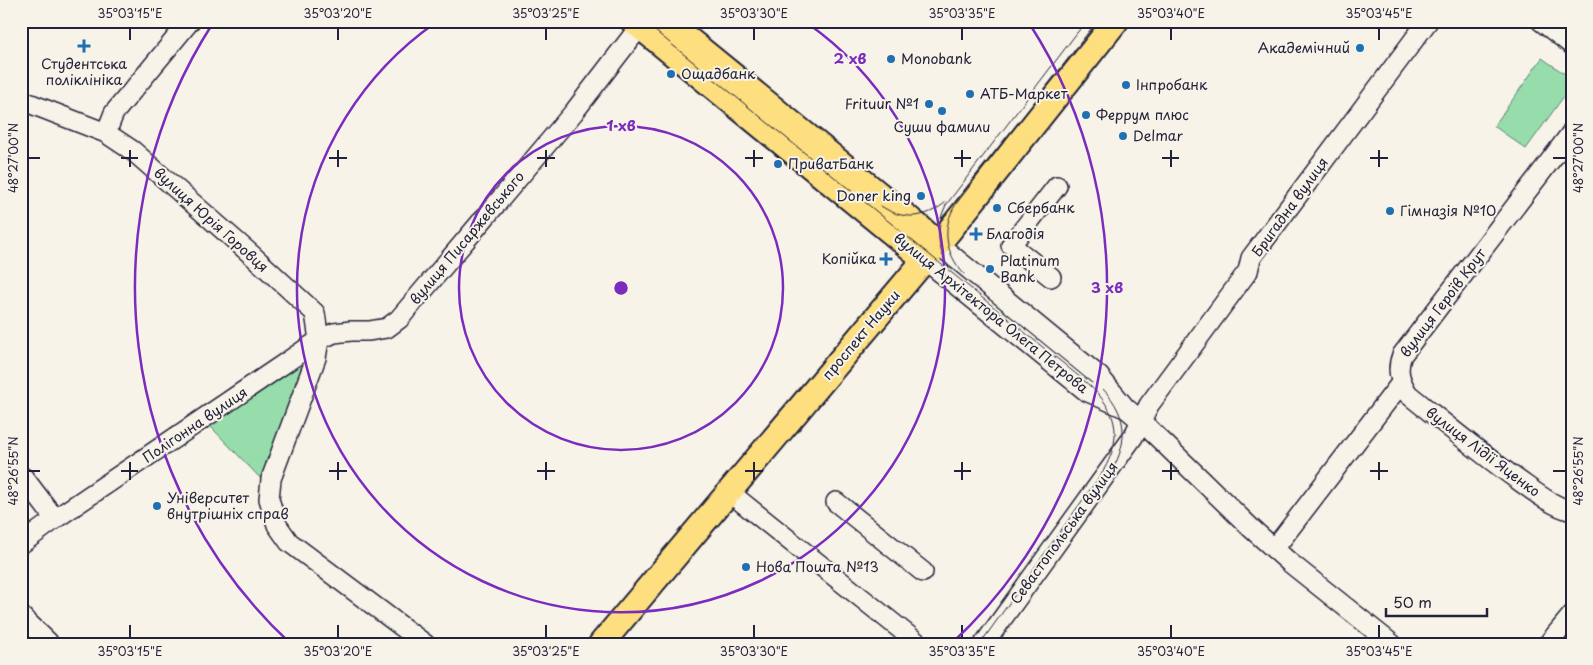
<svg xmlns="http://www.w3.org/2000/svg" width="1593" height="665" viewBox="0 0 1593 665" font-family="'Playpen Sans',sans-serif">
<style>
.green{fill:#97ddab;stroke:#5c8073}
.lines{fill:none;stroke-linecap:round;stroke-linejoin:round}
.minor-casing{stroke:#22223b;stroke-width:22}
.major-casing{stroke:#22223b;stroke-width:28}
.minor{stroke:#f7f3e8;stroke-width:19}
.major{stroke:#fedf80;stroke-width:24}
.tram{stroke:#22223b;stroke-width:1}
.ticks{fill:none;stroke:#22223b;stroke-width:2}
.ring{fill:none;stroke:#7b2cbf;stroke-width:2.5}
.poi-dot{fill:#1f6fb2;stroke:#f7f3e8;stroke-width:2}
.labels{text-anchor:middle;stroke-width:4;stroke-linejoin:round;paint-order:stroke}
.poi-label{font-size:14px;fill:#22223b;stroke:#f7f3e8;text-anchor:start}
.street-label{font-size:14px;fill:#22223b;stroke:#f7f3e8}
.centre{fill:#7b2cbf;stroke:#f7f3e8;stroke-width:2.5}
.ring-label{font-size:15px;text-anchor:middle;font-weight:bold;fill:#7b2cbf;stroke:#f7f3e8;stroke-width:4;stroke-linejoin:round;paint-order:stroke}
.neatline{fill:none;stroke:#22223b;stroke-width:2}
.ticks-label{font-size:12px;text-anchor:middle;fill:#22223b}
</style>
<rect width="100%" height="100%" fill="#f7f3e8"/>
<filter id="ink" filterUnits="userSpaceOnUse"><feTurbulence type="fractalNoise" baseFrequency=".02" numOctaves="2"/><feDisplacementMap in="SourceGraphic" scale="10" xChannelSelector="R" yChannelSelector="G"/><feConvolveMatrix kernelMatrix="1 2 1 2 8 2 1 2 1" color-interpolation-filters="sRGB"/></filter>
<g filter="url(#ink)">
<path class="green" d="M1542,58L1572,79V85L1526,149L1494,126Z
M308,356L264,482L210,426Z"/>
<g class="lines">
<defs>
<path id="minor" d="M1541,21L1572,45
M21,100L106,133L133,151L253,256L315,313L319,340L316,358L271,479L269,499L277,525L289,542L425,644
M1572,132L1402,355C1396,370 1400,381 1408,394C1444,423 1480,453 1518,480C1535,492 1552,506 1572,511
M106,133L114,113L190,21
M938,244L1099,376L1124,406
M924,259L1086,391L1127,409L1141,421L1251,528L1289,562L1392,644
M1051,277L1011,245L1057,186
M21,477L24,478L55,519
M729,492L919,644
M836,502L923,572
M21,544L55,519L319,340L334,333L351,331H369L387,328L399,319L574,112L644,21
M1274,549L1401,383
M21,616L48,642L45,644
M984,644L1133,437L1149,405L1248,271L1251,258L1428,21
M1548,644L1572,615"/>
<path id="major" d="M633,21L924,259
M666,21L918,226L938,244
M601,644L949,231L1116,21"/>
</defs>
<use href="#minor" class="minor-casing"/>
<use href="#major" class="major-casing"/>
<use href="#minor" class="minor"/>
<use href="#major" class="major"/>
<path class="tram" d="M643,21C757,114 871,207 985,300C1011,321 1037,343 1064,364C1079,377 1097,389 1107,406C1121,429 1115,451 1102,473L980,644
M881,206C903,221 926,219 946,202
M949,268C936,248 936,226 946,205L1086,21
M964,274C945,253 941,228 956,204L1097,21
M1103,389C1130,417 1128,446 1108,477"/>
</g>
</g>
<path class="ticks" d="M130,28V40M338,28V40M546,28V40M754,28V40M962,28V40M1171,28V40M1379,28V40M130,150V167M338,150V167M546,150V167M754,150V167M962,150V167M1171,150V167M1379,150V167M28,158H40M121,158H138M329,158H347M537,158H555M745,158H763M954,158H971M1162,158H1179M1370,158H1388M1553,158H1566M130,462V480M338,462V480M546,462V480M754,462V480M962,462V480M1171,462V480M1379,462V480M28,471H40M121,471H138M329,471H347M537,471H555M745,471H763M954,471H971M1162,471H1179M1370,471H1388M1553,471H1566M130,625V638M338,625V638M546,625V638M754,625V638M962,625V638M1171,625V638M1379,625V638"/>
<g class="ring">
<circle cx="621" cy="288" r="162"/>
<path d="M807 23A324 324 0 1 1 435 23"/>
<path d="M290 643A486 486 0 0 1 213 23M1029 23A486 486 0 0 1 952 643"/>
</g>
<g class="poi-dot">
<path d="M81.5 38.5h5v5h5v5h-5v5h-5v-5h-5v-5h5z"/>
<circle cx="1360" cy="48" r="5"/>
<circle cx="891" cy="59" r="5"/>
<circle cx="671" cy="74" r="5"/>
<circle cx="1126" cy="85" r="5"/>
<circle cx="970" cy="94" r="5"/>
<circle cx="929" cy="104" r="5"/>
<circle cx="942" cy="111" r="5"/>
<circle cx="1086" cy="115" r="5"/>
<circle cx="1123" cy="136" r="5"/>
<circle cx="778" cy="164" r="5"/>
<circle cx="921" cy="196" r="5"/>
<circle cx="997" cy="208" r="5"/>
<circle cx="1390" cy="211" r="5"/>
<path d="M973.5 226.5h5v5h5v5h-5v5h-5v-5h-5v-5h5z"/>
<path d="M883.5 251.5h5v5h5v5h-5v5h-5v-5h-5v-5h5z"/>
<circle cx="990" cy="269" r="5"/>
<circle cx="157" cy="506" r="5"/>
<circle cx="746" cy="567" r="5"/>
</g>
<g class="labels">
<g class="poi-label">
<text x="1350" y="53" text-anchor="end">Академічний</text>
<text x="901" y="64">Monobank</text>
<text x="84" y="69" text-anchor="middle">Студентська<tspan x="84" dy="16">поліклініка</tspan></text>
<text x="681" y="79">Ощадбанк</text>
<text x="1136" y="90">Інпробанк</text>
<text x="980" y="99">АТБ-Маркет</text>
<text x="919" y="109" text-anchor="end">Frituur №1</text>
<text x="1096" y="120">Феррум плюс</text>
<text x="942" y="132" text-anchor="middle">Суши фамили</text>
<text x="1133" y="141">Delmar</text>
<text x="788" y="169">ПриватБанк</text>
<text x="911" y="201" text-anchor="end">Doner king</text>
<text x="1007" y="213">Сбербанк</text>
<text x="1400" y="216">Гімназія №10</text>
<text x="986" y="239">Благодія</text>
<text x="876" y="264" text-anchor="end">Копійка</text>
<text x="1000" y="266">Platinum<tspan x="1000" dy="16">Bank</tspan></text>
<text x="167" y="503">Університет<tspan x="167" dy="16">внутрішніх справ</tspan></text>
<text x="756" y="572">Нова Пошта №13</text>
</g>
<g class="street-label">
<text transform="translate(1290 207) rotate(-54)" y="5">Бригадна вулиця</text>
<text transform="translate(211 220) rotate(42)" y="5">вулиця Юрія Горовця</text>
<text transform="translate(467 238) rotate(-50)" y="5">вулиця Писаржевського</text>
<text transform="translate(1443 303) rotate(-53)" y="5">вулиця Героїв Крут</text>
<text transform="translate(991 313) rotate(39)" y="5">вулиця Архітектора Олега Петрова</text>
<text transform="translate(861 335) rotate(-50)" y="5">проспект Науки</text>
<text transform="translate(195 425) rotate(-34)" y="5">Полігонна вулиця</text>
<text transform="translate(1483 452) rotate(37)" y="5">вулиця Лідії Яценко</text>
<text transform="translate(1064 533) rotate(-54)" y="5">Севастопольська вулиця</text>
</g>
</g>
<circle cx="621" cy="288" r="8" class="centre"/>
<g class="ring-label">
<text x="850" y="64">2 хв</text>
<text x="621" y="131">1 хв</text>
<text x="1107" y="293">3 хв</text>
</g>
<rect width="1593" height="665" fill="none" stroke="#f7f3e8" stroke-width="55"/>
<path d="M1386 608v8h101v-8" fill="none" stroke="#22223b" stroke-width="2.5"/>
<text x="1393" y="608" font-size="15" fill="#22223b" stroke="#f7f3e8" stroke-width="4" paint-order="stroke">50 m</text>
<rect x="28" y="28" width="1538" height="610" class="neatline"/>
<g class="ticks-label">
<text x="130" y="18">35°03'15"E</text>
<text x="338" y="18">35°03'20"E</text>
<text x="546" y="18">35°03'25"E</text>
<text x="754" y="18">35°03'30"E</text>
<text x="962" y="18">35°03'35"E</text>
<text x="1171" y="18">35°03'40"E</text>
<text x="1379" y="18">35°03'45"E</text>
<text transform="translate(14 158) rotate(-90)" y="4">48°27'00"N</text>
<text transform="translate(1579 158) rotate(-90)" y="4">48°27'00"N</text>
<text transform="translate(14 471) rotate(-90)" y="4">48°26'55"N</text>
<text transform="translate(1579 471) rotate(-90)" y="4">48°26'55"N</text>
<text x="130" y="656">35°03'15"E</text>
<text x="338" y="656">35°03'20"E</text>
<text x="546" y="656">35°03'25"E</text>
<text x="754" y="656">35°03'30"E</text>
<text x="962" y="656">35°03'35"E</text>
<text x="1171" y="656">35°03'40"E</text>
<text x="1379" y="656">35°03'45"E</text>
</g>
</svg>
